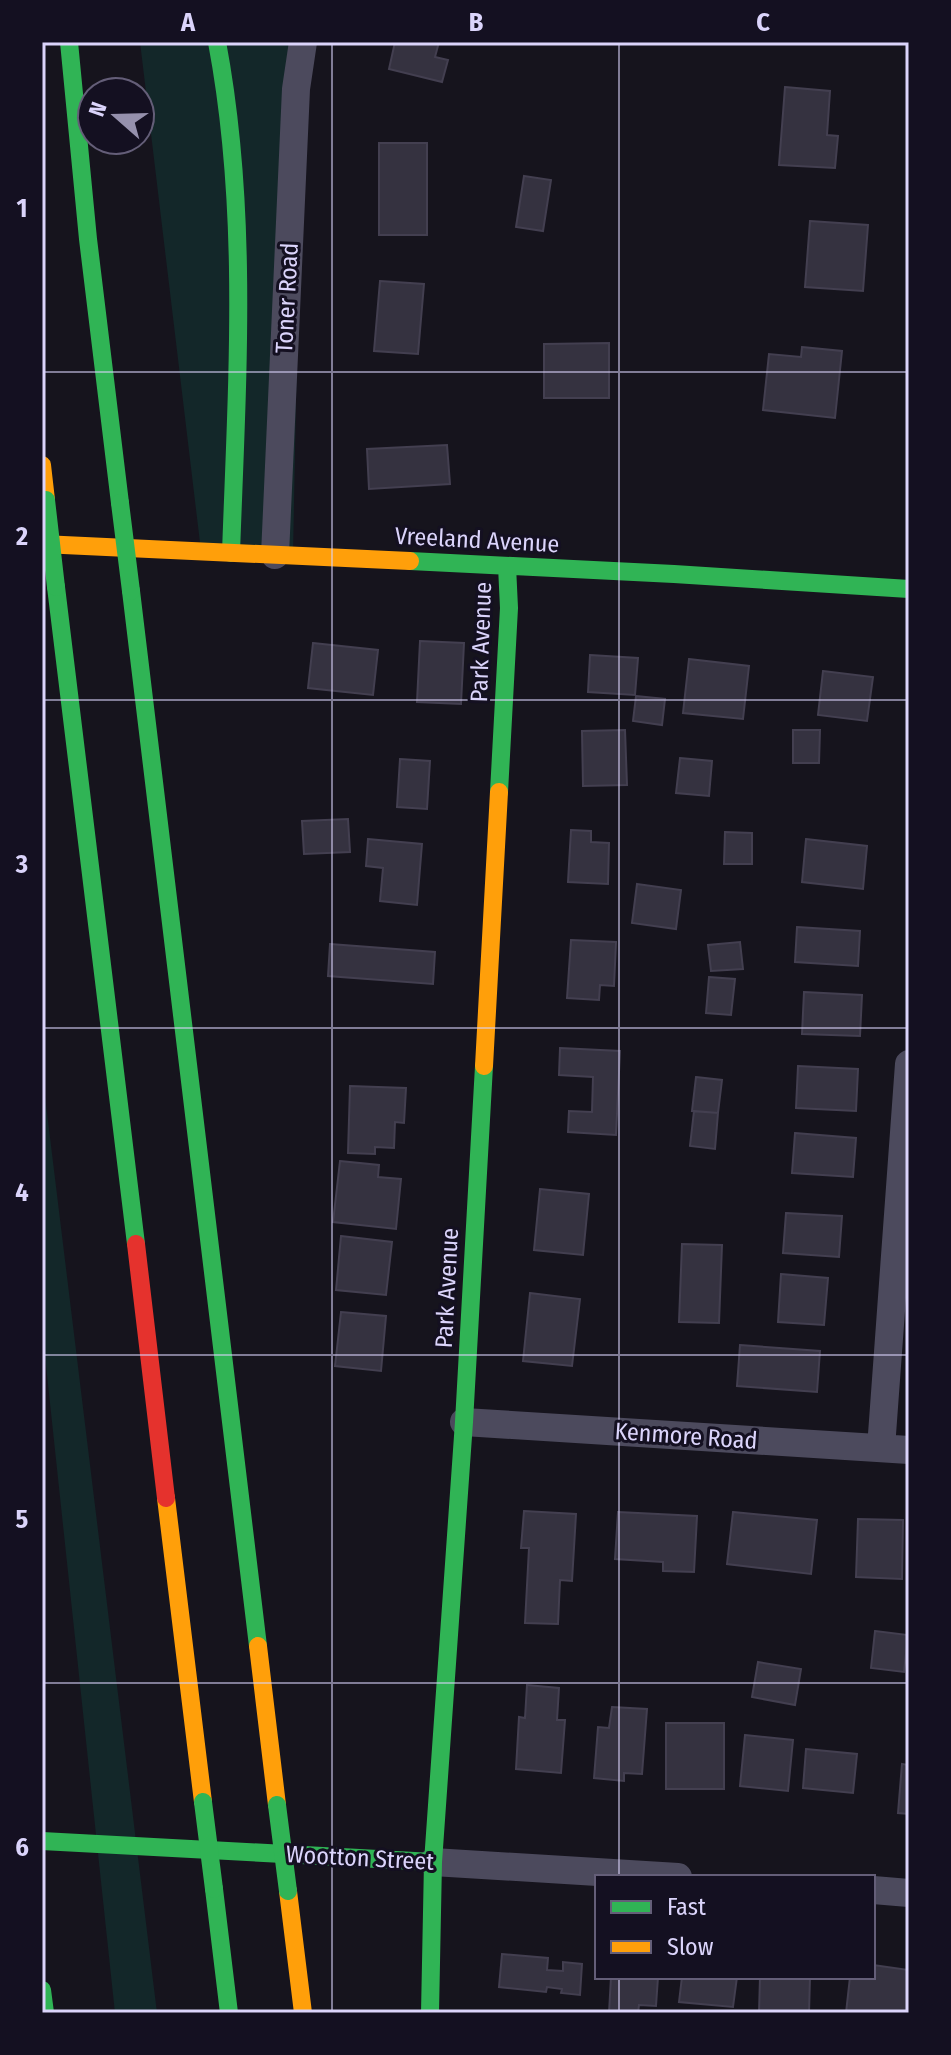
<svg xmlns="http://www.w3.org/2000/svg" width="951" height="2055" viewBox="0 0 951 2055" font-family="'Fira Sans Condensed',sans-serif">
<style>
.green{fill:#132729}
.building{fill:#353240;stroke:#433f50;stroke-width:2}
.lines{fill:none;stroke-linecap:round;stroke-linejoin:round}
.street{stroke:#4c4a5d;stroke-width:28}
.fast{stroke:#30b455;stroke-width:18}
.slow{stroke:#ff9f0a;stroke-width:18}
.jam{stroke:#e5322d;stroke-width:18}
.fast-bridge{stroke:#30b455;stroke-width:18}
.grid{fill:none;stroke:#dbd4fb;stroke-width:2;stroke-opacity:0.55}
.labels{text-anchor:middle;stroke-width:6;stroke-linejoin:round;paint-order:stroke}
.street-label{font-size:24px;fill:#dbd4fb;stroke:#141021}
.neatline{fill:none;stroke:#dbd4fb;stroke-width:3}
.grid-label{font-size:26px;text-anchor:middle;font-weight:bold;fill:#dbd4fb}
</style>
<rect width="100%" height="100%" fill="#16141d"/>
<path class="green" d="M140,42H303L293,555L201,551Z
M42,1072L157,2013H115L42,1328Z"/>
<path class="building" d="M395,42H439L435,57L448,60L442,82L389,69Z
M785,87L830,91L827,135L838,136L835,168L779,165Z
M379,143H427V235H379Z
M524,176L551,180L543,231L516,227Z
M810,221L868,225L863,291L805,287Z
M380,281L424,284L418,354L374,351Z
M609,343V398H544V344Z
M802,347L842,351L835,418L763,410L769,354L801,357Z
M447,445L450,484L369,489L367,449Z
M420,641L464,643L461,704L417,702Z
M313,643L378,650L373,695L308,688Z
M590,655L638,658L635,695L588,692Z
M689,659L749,666L743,719L683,713Z
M823,671L873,677L867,721L818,715Z
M636,696L665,699L662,725L633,721Z
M625,730L627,785L583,786L582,731Z
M793,730H820L819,763H793Z
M680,758L712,761L709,796L676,793Z
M400,759L430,761L427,809L397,807Z
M348,819L350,852L304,854L302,821Z
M571,830L591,831V842L609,843L608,884L568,882Z
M725,832L752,833V864H724Z
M368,839L422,844L417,905L380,901L383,868L366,866Z
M806,839L867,846L863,889L802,882Z
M637,884L681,890L676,929L632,923Z
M797,927L860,931L858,966L795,962Z
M571,940L616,942L614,986L600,985L599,1000L567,998Z
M740,942L743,969L711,971L708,945Z
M330,944L435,952L433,984L328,976Z
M709,977L735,979L731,1015L706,1013Z
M804,992L862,995L860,1036L802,1034Z
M560,1048L620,1051L616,1135L568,1132L569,1111L592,1112L593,1077L559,1075Z
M798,1066L858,1069L856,1111L796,1108Z
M696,1077L722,1080L718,1113L692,1111Z
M350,1086L406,1088L404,1123L395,1122L394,1148L375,1147V1154L348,1153Z
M694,1111L718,1113L715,1149L690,1146Z
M795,1133L856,1138L853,1177L792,1173Z
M340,1161L379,1165L378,1177L401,1179L396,1229L333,1222Z
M540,1189L589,1194L583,1255L534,1250Z
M786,1213L842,1216L839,1257L783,1253Z
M341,1236L392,1242L386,1295L336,1290Z
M682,1244L722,1245L719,1323L679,1322Z
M781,1274L828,1278L824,1325L778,1322Z
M530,1293L580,1299L572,1366L523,1361Z
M341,1312L386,1316L381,1371L335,1366Z
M740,1345L820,1351L817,1392L737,1386Z
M524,1511L576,1514L572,1581L560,1580L558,1624L525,1623L529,1548H521Z
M618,1512L697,1516L694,1572L663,1571V1562L615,1559Z
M733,1512L817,1520L811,1574L727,1564Z
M858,1519L903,1520L902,1579L856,1577Z
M875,1631L908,1635L904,1672L871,1668Z
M758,1662L801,1669L795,1705L752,1697Z
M527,1685L559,1688L557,1720H565L561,1773L516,1769L519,1717L525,1718Z
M612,1707L647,1709L642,1774L624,1773V1781L594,1778L598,1727L609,1728Z
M666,1723H724V1789H666Z
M745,1735L793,1740L788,1791L740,1786Z
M806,1749L857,1754L853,1793L803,1788Z
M902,1764L909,1765V1814L898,1813Z
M502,1954L548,1958L547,1970L563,1971V1962L582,1964L580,1995L561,1993L562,1989L547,1987L546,1992L499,1987Z
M873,1965L909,1970V2013H846L850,1977H873Z
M611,1977H658L656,2006L639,2005L638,2013H609Z
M682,1977H737L733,2007L679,2002Z
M760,1977H810L809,2013H759Z"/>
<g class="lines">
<path class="street" d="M275,555L296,89L303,42
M464,1422L909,1450
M881,1448L909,1064
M433,1862L678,1877
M873,1890L909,1893"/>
<path class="fast" d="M69,42L88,239L120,503
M217,42C249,212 237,382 231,553
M410,561L674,574L909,589
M56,587L136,1244
M131,591L258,1646
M499,792L509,608L507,566
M42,1841L433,1862
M214,1889L229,2013
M42,1990L45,2013
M430,2013L433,1862L464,1422L484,1066"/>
<path class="slow" d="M42,465L46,500
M42,544L410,561
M484,1066L499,792
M166,1498L203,1802
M258,1646L277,1805
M288,1891L303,2013"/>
<path class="jam" d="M136,1244L166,1498"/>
<path class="fast-bridge" d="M46,500L56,587
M120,503L131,591
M203,1802L214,1889
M277,1805L288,1891"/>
</g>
<path class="grid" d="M332,42V2013M619,42V1877M42,372H909M42,700H909M42,1028H909M42,1355H909M42,1683H909M619,1977V2013"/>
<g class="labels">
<g class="street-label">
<text transform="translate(287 298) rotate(-87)" y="8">Toner Road</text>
<text transform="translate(477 540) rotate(3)" y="8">Vreeland Avenue</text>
<text transform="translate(481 642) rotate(-88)" y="8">Park Avenue</text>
<text transform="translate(447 1288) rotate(-87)" y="8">Park Avenue</text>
<text transform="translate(686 1436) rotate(4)" y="8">Kenmore Road</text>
<text transform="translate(360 1858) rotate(3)" y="8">Wootton Street</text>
</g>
</g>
<rect width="951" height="2055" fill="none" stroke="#141021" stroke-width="88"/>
<rect x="595" y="1875" width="280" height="104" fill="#141021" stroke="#645e78" stroke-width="2"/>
<rect x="611" y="1901" width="40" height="12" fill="#30b455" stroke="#645e78" stroke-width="2"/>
<text x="667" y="1915" font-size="24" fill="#dbd4fb">Fast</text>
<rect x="611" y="1941" width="40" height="12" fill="#ff9f0a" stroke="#645e78" stroke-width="2"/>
<text x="667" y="1955" font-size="24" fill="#dbd4fb">Slow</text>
<g transform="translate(116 116) rotate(290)"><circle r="38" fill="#141021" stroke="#645e78" stroke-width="2"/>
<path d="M0-6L14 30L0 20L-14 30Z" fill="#9691ad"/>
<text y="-12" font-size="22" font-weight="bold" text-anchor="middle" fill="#dbd4fb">N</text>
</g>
<rect x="44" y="44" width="863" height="1967" class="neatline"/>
<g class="grid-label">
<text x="188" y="31">A</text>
<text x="476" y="31">B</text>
<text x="763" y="31">C</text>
<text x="22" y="217">1</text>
<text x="22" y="545">2</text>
<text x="22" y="873">3</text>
<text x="22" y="1201">4</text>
<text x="22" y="1528">5</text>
<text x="22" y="1856">6</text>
</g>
</svg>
